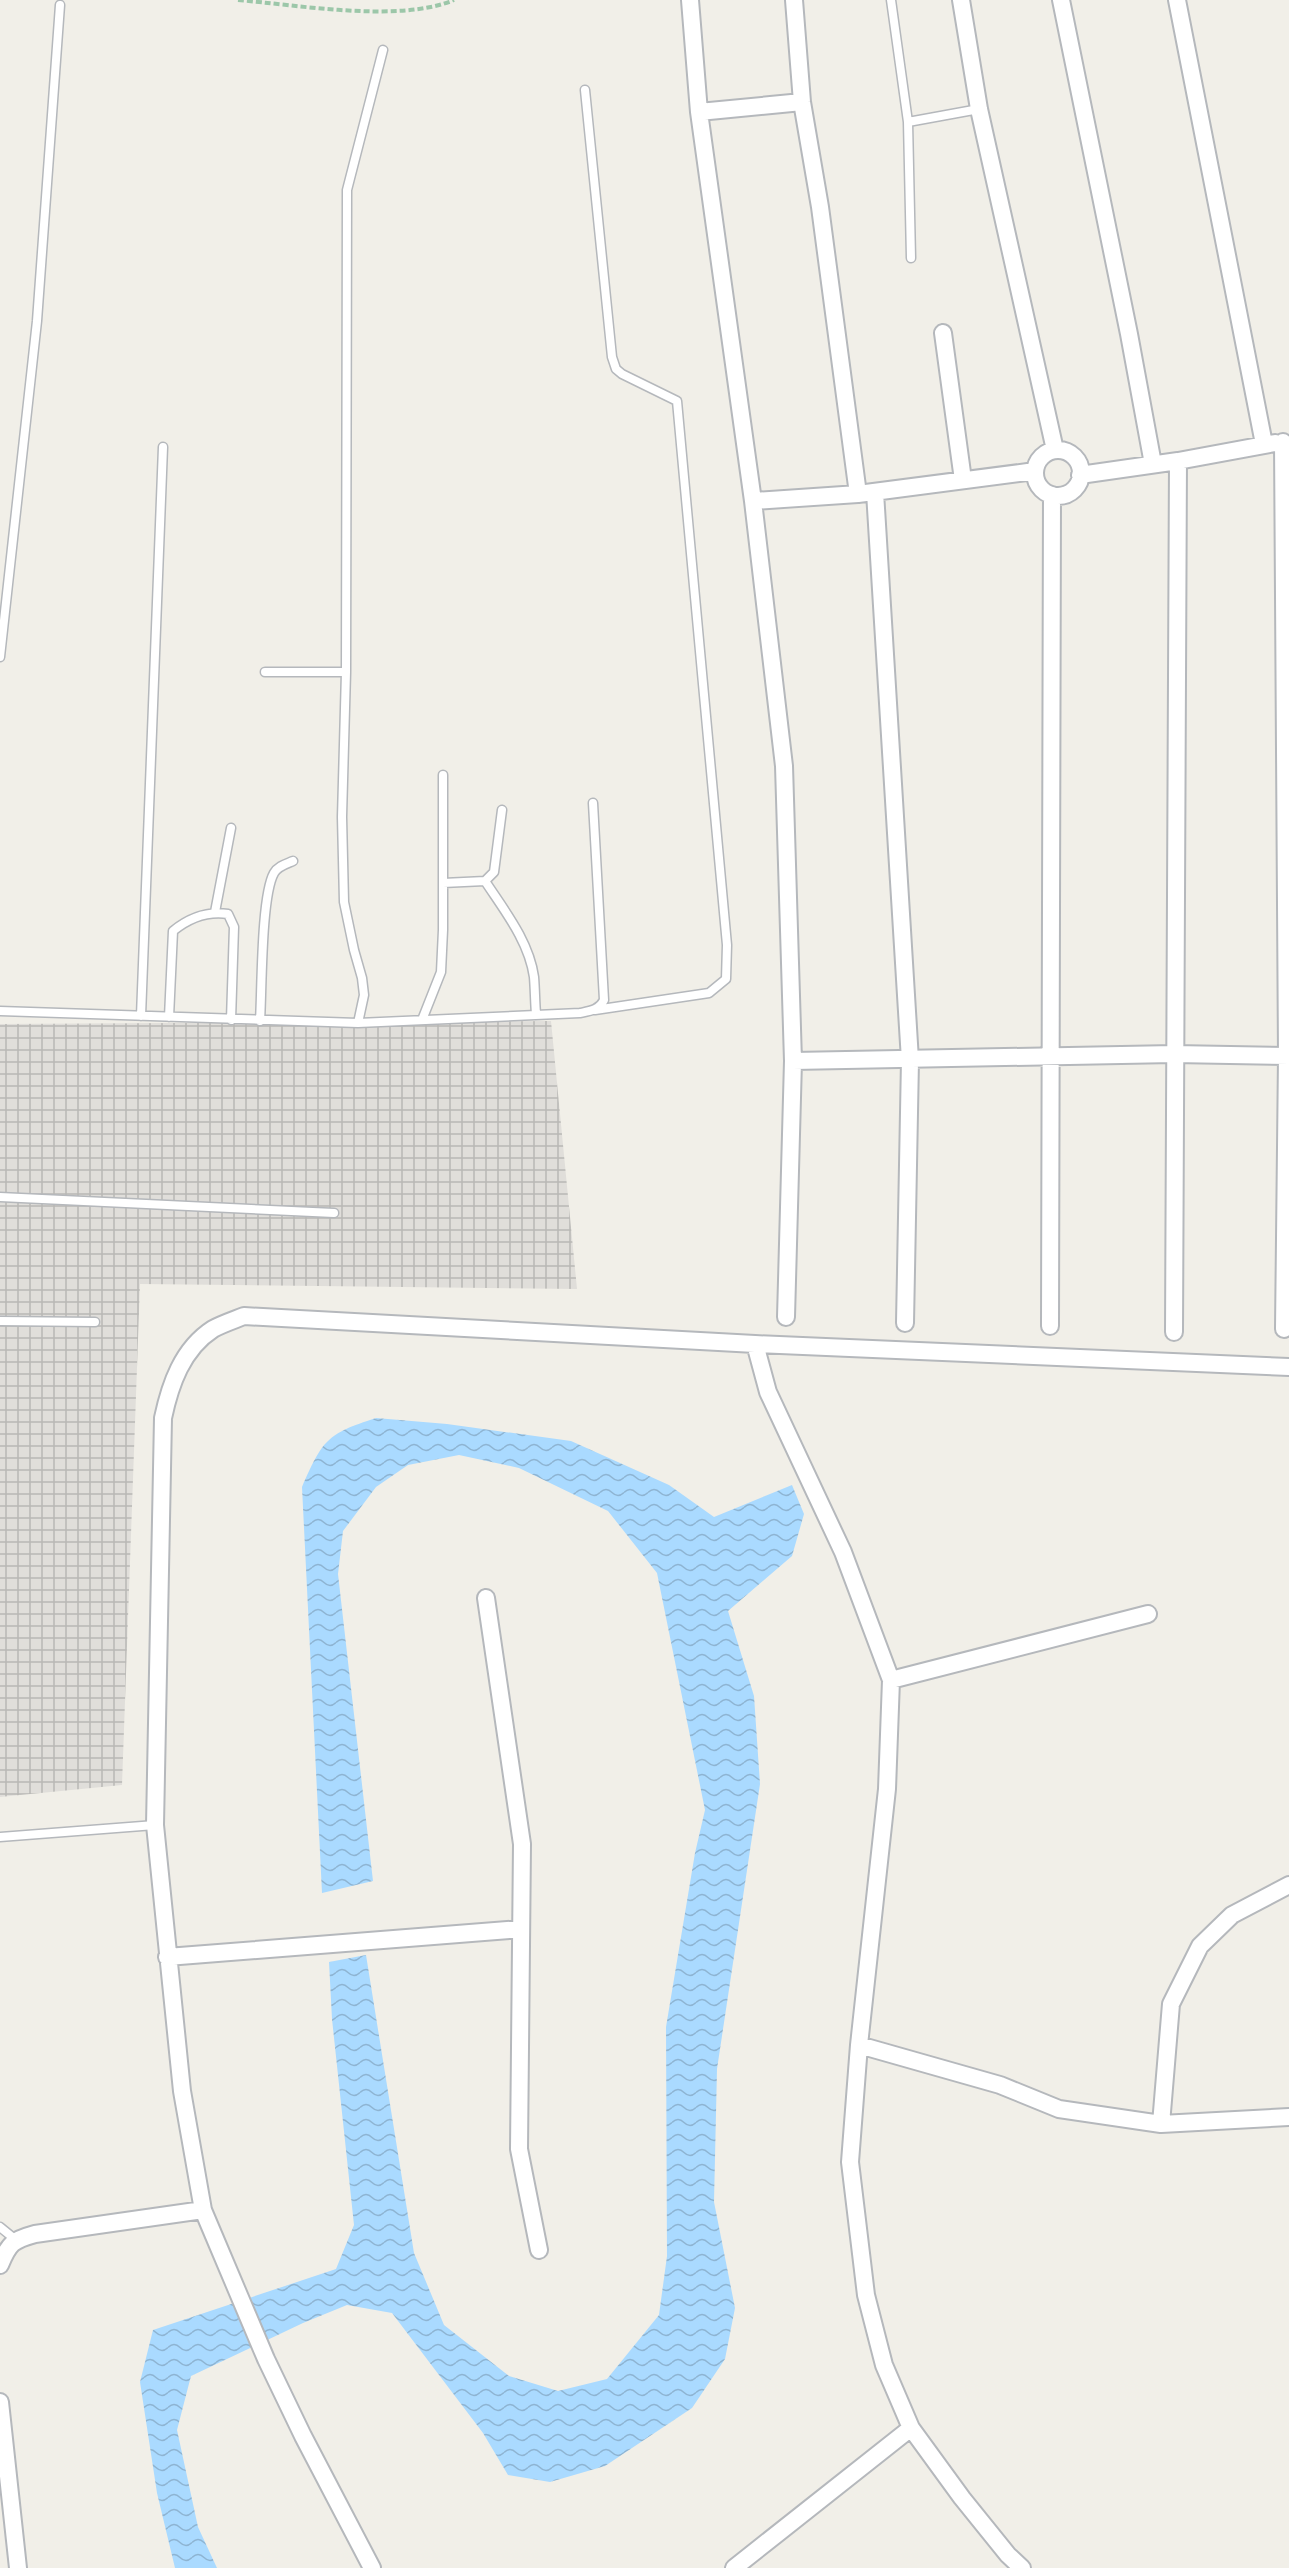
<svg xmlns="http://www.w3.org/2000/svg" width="1289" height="2568" viewBox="0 0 1289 2568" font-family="'Space Grotesk',sans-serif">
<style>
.industrial{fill:url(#industrial-grid)}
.water{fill:url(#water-waves)}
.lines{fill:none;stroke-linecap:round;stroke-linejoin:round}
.lane-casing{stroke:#b5b8bc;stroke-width:11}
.street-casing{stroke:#b5b8bc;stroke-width:20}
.path{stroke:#9cc7a9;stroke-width:4;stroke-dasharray:6 3;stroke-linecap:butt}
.lane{stroke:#fff;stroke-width:8}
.street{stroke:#fff;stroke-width:16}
</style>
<defs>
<pattern id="industrial-grid" width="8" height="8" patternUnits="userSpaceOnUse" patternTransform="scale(1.5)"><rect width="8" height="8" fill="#e0deda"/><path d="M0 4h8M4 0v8" fill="none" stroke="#b9b8b5"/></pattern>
<pattern id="water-waves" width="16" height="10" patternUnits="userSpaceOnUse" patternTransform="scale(1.5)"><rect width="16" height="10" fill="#aadaff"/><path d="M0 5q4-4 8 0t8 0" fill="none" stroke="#8eb4d2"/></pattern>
</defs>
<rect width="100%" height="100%" fill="#f1efe8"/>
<path class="industrial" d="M551,1021L577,1289L140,1284L122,1785L0,1797V1024Z"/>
<path class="water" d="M376,1418L447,1424L571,1441L669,1485L714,1517L792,1485L804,1514L792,1556L728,1611L754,1696L760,1784L717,2069L714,2202L735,2308L725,2359L692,2408L605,2466L550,2482L508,2475L483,2433L392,2313L347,2305L303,2323L191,2376L177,2430L198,2527L217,2568H175L157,2493L140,2382L153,2330L336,2269L354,2225L332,2019L329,1962L366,1955L414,2253L444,2325L509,2376L558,2391L607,2379L659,2315L667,2256L666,2027L695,1853L705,1810L657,1573L608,1511L519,1468L459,1455L408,1465L376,1487L343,1531L338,1574L373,1881L322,1893L302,1487C323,1440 326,1434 376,1418Z"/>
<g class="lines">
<defs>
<path id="lane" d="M891,0L908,122L911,258
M585,90L612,357L616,369L622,374L677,401L727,945L726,979L709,993L595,1010
M908,122L979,109
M0,657L37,321L60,5
M265,672H346
M485,881C504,910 529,941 534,977C535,989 535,1002 536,1014
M443,883L485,881L494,872L502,810
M215,912L231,828
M0,1011L358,1023L580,1013C590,1011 599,1010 604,1000L593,803
M141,1016L163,447
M169,1017L173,931C189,918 208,911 228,914L234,927L231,1020
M422,1020L441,972L443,930V775
M260,1021C262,990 261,896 274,873C278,866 286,864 293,861
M358,1023L364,995L362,978L354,950L344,902L342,817L346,672L347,190L383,50
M0,1197L334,1213
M0,1321L95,1322
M0,1837L155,1825
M0,2227L16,2240"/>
<path id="street" d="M690,0L699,112L753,501L784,766L793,1061L786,1317
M794,0L802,102L820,207L858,494
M961,0L979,109L1055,450
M1061,0L1129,334L1153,464
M1177,0L1264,444
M699,112L802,102
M943,333L963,480
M1283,442L1287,1056L1284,1329
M1035 473a23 23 0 1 1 46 0a23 23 0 1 1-46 0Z
M1080,475L1178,461L1275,443
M875,492L910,1060L905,1323
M753,501L858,494L1035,471
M793,1061L1174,1054L1289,1056
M1050,1326L1052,495
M1174,1332L1178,461
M755,1344L768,1392L843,1552L891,1680L887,1789L859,2045L850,2162L866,2295L884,2365L911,2428L962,2498L1008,2555L1022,2568
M486,1598L522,1844L519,2149L539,2250
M891,1680L1148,1614
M167,1957L521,1929
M859,2045L1000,2085L1059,2109L1161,2124L1289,2117
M1161,2124L1171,2004L1200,1946L1232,1915L1289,1885
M0,2265C9,2243 13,2240 35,2234L203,2210
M0,2402L18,2568
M372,2568L303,2436L266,2359L203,2210L182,2091L155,1825L163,1418C170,1385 182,1349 213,1329C222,1324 234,1320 244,1316L755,1344L1289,1367
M734,2568L911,2428"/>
</defs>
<use href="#lane" class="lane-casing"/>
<use href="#street" class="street-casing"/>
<path class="path" d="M238,0C298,5 400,23 454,0"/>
<use href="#lane" class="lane"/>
<use href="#street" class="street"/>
</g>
</svg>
